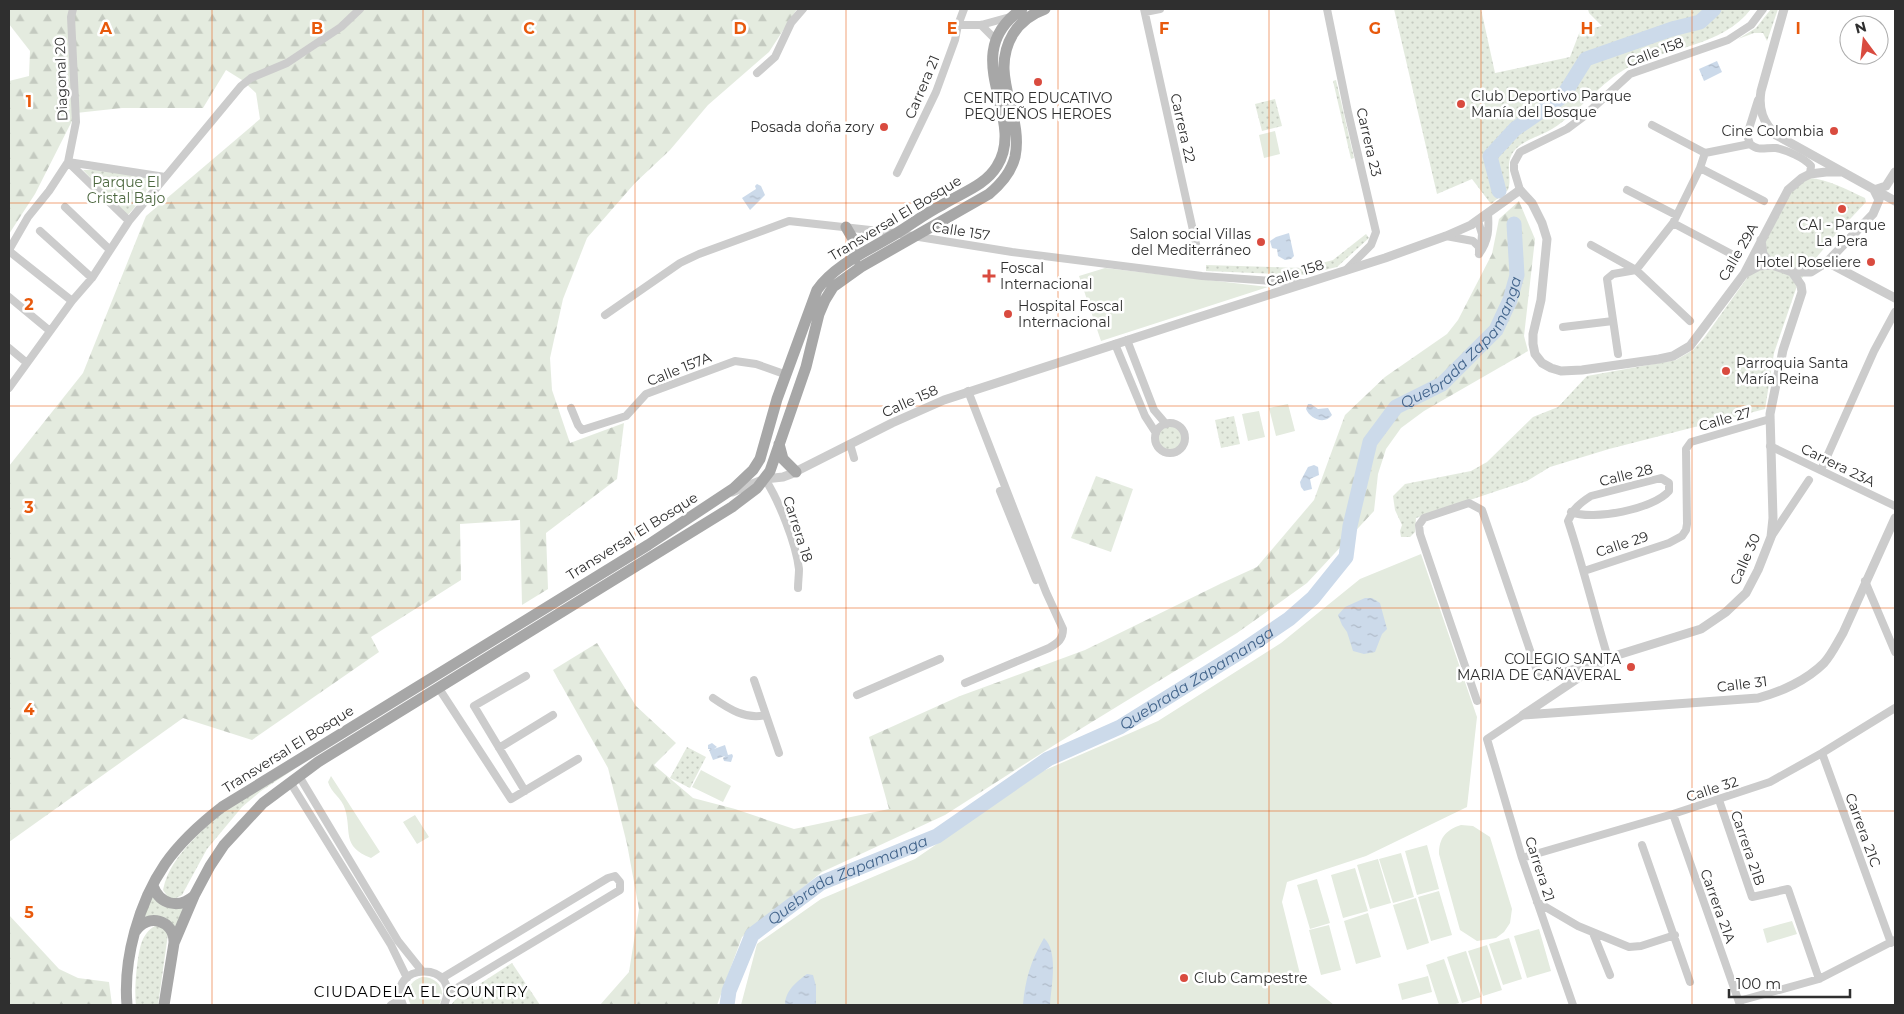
<svg xmlns="http://www.w3.org/2000/svg" width="1904" height="1014" viewBox="0 0 1904 1014" font-family="Montserrat,sans-serif">
<style>
.grass{fill:#e4ebdf}
.forest{fill:url(#forest-firs)}
.park{fill:url(#park-dots)}
.water{fill:url(#water-ripples)}
.lines{fill:none;stroke-linecap:round;stroke-linejoin:round}
.river{stroke:#ccdaea;stroke-width:15}
.minor{stroke:#ccc;stroke-width:8}
.tertiary{stroke:#ccc;stroke-width:9}
.primary{stroke:#a7a7a7;stroke-width:11}
.grid{fill:none;stroke:#e8590c;stroke-width:1;stroke-opacity:0.55}
.poi-dot{fill:#d94b3f;stroke:#fff;stroke-width:2}
.labels{text-anchor:middle;stroke-width:5;stroke-linejoin:round;paint-order:stroke}
.street-label{font-size:14px;fill:#2f2f2f;stroke:#fff}
.poi-label{font-size:14px;fill:#2f2f2f;stroke:#fff;text-anchor:start}
.park-label{font-size:14px;fill:#4d6840;stroke:#fff}
.water-label{font-size:15px;font-style:italic;fill:#43658c;stroke:#fff}
.neighbourhood-label{font-size:15px;letter-spacing:1px;fill:#000;stroke:#fff}
.grid-label{font-size:16px;text-anchor:middle;font-weight:bold;fill:#e8590c;stroke:#fff;stroke-width:5;stroke-linejoin:round;paint-order:stroke}
</style>
<defs>
<pattern id="forest-firs" width="22" height="20" patternUnits="userSpaceOnUse" patternTransform="scale(1.25)"><rect width="22" height="20" fill="#e4ebdf"/><path d="M5 1l3.5 6h-7zM16 11l3.5 6h-7z" fill="#c4cac0"/></pattern>
<pattern id="park-dots" width="8" height="8" patternUnits="userSpaceOnUse" patternTransform="scale(1.25)"><rect width="8" height="8" fill="#e4ebdf"/><path d="M2 2h.1M6 6h.1" fill="none" stroke="#c4cac0" stroke-width="1.8" stroke-linecap="round"/></pattern>
<pattern id="water-ripples" width="26" height="14" patternUnits="userSpaceOnUse" patternTransform="scale(1.25)"><rect width="26" height="14" fill="#ccdaea"/><path d="M2 4q2-2 4 0t4 0M15 11q2-2 4 0t4 0" fill="none" stroke="#b0bbc9"/></pattern>
</defs>
<rect width="100%" height="100%" fill="#fff"/>
<path class="grass" d="M1275,131L1280,154L1264,158L1259,135Z
M1105,268L1268,287L1101,341L1079,276Z
M1288,404L1295,431L1276,436L1269,408Z
M1259,411L1265,437L1248,441L1242,414Z
M1421,554L1477,717L1467,807L1366,856L1287,882L1282,902L1301,978L1334,1005H741L757,944L821,899L915,859L1043,771L1158,721L1281,643L1360,579Z
M701,770L731,786L723,802L692,787Z
M331,776L380,852L371,858C341,846 352,832 345,809C342,798 331,793 328,782Z
M415,815L429,837L417,844L403,822Z
M1461,825L1473,826L1490,837L1512,909L1510,923L1504,932L1496,938L1477,941L1460,930L1439,854C1439,839 1445,830 1461,825Z
M1427,845L1439,889L1417,895L1405,851Z
M1401,853L1414,897L1393,903L1379,859Z
M1378,859L1391,903L1370,909L1357,865Z
M1355,868L1368,911L1343,918L1331,875Z
M1317,879L1330,923L1310,929L1297,885Z
M1439,891L1452,935L1431,941L1418,897Z
M1416,898L1429,943L1407,950L1393,905Z
M1368,913L1381,957L1356,964L1344,921Z
M1792,921L1797,934L1767,943L1763,929Z
M1329,925L1341,970L1321,975L1309,930Z
M1539,929L1551,971L1527,978L1514,936Z
M1509,938L1522,979L1503,985L1489,944Z
M1487,945L1502,990L1483,996L1468,951Z
M1466,951L1481,997L1462,1003L1447,957Z
M1444,959L1459,1003L1452,1005H1439L1426,965Z
M1428,976L1432,992L1402,1000L1398,984Z
M422,977C439,977 447,991 439,1005H411C404,993 409,981 422,977Z"/>
<path class="forest" d="M9,9H797L769,52L708,105L670,150L635,183L587,238L563,299L550,358L552,390L570,443L624,423L617,479L546,533L548,589L522,605L520,520L460,524L461,580L371,637L379,652L252,740L183,718L9,842V466L83,373L146,216L260,119L256,93L242,80L226,70L203,108H122L76,113L35,194L9,234V81L29,76L30,51L9,24Z
M1519,201L1535,239L1524,336L1528,351L1424,411L1401,428L1386,449L1378,474L1374,511L1307,583L1237,633L1056,744L945,815L822,872L742,937L717,1005H600L629,972L639,909L627,844L608,768L553,670L597,643L636,706L676,743L654,765L693,798L735,809L794,829L889,809L869,737L960,696L1085,650L1222,583L1257,567L1314,500L1345,415L1385,377L1447,334L1458,320L1492,254L1499,219Z
M1096,476L1133,489L1111,552L1071,538Z
M9,915L59,969L78,978L109,982L112,1005H9Z"/>
<path class="park" d="M1394,9H1481L1495,73L1570,57L1580,31L1602,26L1589,13L1588,9H1751C1722,47 1668,47 1629,67C1600,82 1580,112 1552,129C1539,137 1518,141 1511,156C1506,167 1512,179 1508,190L1491,204L1472,179L1437,194Z
M1771,9H1778L1767,41L1763,33H1754L1738,39L1756,28Z
M1336,80L1354,158L1351,159L1333,81Z
M1275,99L1282,126L1262,131L1255,104Z
M83,170H109L152,178L143,198L127,216Z
M1809,178C1828,179 1848,190 1865,198L1866,202L1836,234L1811,264L1797,286L1774,353L1765,409L1609,449L1550,467L1527,481L1416,518L1415,532L1410,537H1401L1400,531L1402,525L1395,510L1393,496L1405,484L1471,471L1487,462L1533,417L1558,407L1587,376L1676,360L1693,350L1704,338L1747,278L1791,191Z
M1366,234L1369,238L1337,267L1304,275L1206,271V265L1303,268L1333,260Z
M1234,416L1240,444L1221,448L1215,420Z
M1157 438a13 13 0 1 1 26 0a13 13 0 1 1-26 0Z
M687,747L706,757L690,788L670,778Z
M296,768L261,791L242,807L207,849L182,895L174,899L168,897L163,890C167,870 178,856 192,841C224,806 256,791 296,768Z
M153,892L160,904L170,908L186,903L176,928C163,912 158,915 140,923Z
M157,925L162,926L168,934L158,1005H136C134,992 137,951 143,939C147,932 150,928 157,925Z
M512,963L540,1005H451L455,1000Z"/>
<path class="water" d="M1717,61L1722,72L1704,81L1699,69Z
M757,184L761,186L765,195L750,210L742,198L756,189L755,186Z
M1289,233L1294,256L1291,259L1285,260L1278,256L1277,249L1272,248L1270,241L1276,237Z
M1308,404H1311L1318,409L1328,408L1332,415C1325,425 1310,419 1306,409Z
M1314,465L1318,467L1319,475L1310,479L1312,489L1304,491L1301,487L1300,482L1308,467Z
M1365,598H1372L1380,603L1387,629L1382,634L1375,652L1364,654L1353,651L1347,632L1342,625L1338,615L1345,607Z
M712,743L717,747L714,749L725,745L728,755L732,754L733,756L731,762L724,761L723,758L725,756L713,760L709,750L711,749H708V745Z
M1044,938C1059,952 1051,986 1050,1005H1023C1025,980 1031,960 1044,938Z
M807,974L813,975L816,986V1005H785C785,991 796,982 807,974Z"/>
<g class="lines">
<g class="river">
<path d="M1499,191L1490,156L1515,129L1563,96L1586,59L1672,29L1700,22L1714,9"/>
<path id="s1" d="M727,1005L729,991L752,935L821,883L937,836L1048,759L1120,727L1242,651L1289,619L1313,598L1346,557L1350,526L1370,442L1396,407L1442,384L1496,330L1510,300L1517,275L1514,224"/>
</g>
<path class="minor" d="M1144,9L1198,253
M1327,9L1348,112L1376,232L1371,245L1345,271
M1145,12L1160,9
M958,25H981L1010,17
M981,25L996,40
M757,73L775,57L791,23L803,9
M1758,100L1747,135L1750,144C1759,152 1766,147 1776,148C1786,150 1805,158 1811,166L1810,174
M1652,125L1705,153L1750,144
M68,162L165,177
M68,162L129,221
M1700,168L1764,201
M897,173L936,92L955,40L958,25L964,9
M1520,190L1514,170V163L1520,152L1567,129L1583,117L1630,74L1728,40L1751,25L1763,9
M1627,190L1676,215
M65,207L110,250
M1478,221L1482,234L1481,247
M1673,223L1737,257
M40,231L92,278
M1446,236L1473,241L1479,247V254
M1591,245L1636,270L1690,321
M9,250L28,217L49,191L68,162L76,122L71,17L73,9
M9,251L72,301
M1479,254C1489,240 1489,229 1488,213
M9,297L50,331
M605,315L680,263L699,254L789,221L888,232L1012,252L1202,276L1302,283
M1563,327L1613,321
M1127,340L1154,410L1166,424
M1115,344L1145,416L1156,433
M9,348L27,363
M1618,354L1607,279L1613,274L1636,270L1673,223L1700,168L1705,153
M9,388L72,301L92,278L129,221L241,86L251,78L287,63L341,27L360,9
M571,408L578,425L582,430L626,416L646,394L735,361L756,364L787,375
M1155 438a15 15 0 1 1 30 0a15 15 0 1 1-30 0Z
M850,444L854,458
M1770,446L1895,506
M1821,470L1874,351L1895,312
M765,479C779,501 796,543 799,569C799,575 798,582 798,588
M1000,491L1036,580
M1571,512C1593,521 1654,509 1669,491V483L1661,478L1591,496C1580,503 1573,509 1568,521C1583,566 1594,612 1608,658
M1771,537L1809,480
M1584,571L1669,543L1682,536L1686,530L1687,524L1686,449L1691,442L1770,419
M1865,581L1895,652
M754,680L779,753
M965,683L1049,648C1058,643 1063,639 1063,629L1046,592L968,391
M438,687L511,799L578,759
M857,695L940,659
M713,698C729,709 746,720 766,715
M1477,701L1420,534L1419,525L1424,518L1469,503L1482,510L1536,668L1540,674L1548,677L1592,663L1597,665
M1523,715L1487,739L1522,858L1573,1005
M499,748L553,715
M1822,753L1891,943
M299,776L398,941L422,971
M290,782L391,945L407,978
M525,791L474,706L526,676
M1719,800L1752,897L1788,889L1819,979
M1673,814L1740,1005
M1642,845L1690,982
M1522,858L1673,814L1770,782L1822,753L1895,708
M1537,902L1578,926L1629,947L1641,946L1675,935
M1593,933L1610,975
M442,978L608,878L615,876L620,882V890L447,994
M1739,1001L1819,979L1895,940
M391,1005L401,999
M403,1005C384,961 464,960 444,1005"/>
<path class="tertiary" d="M1784,9L1761,91C1758,109 1763,122 1776,135L1895,201
M1874,190L1886,186L1895,172
M1761,240L1763,254L1772,265L1792,272H1811L1827,262L1873,214L1879,200L1874,190
M1827,262L1895,298
M1744,274L1759,266L1772,265
M732,492L765,479L783,477L791,474L892,423L944,400L1193,319L1385,258L1446,236L1471,225L1520,190L1532,203L1542,223L1547,239L1541,300L1533,334V344L1535,354L1542,363L1551,368L1561,371L1582,370L1659,359L1673,356L1690,346L1744,274L1788,190L1802,178L1810,174L1826,172H1843
M1523,715L1608,658L1701,629L1726,612L1746,593L1758,570L1771,537L1773,518L1770,414L1783,350L1802,292L1801,285L1792,272
M1523,715L1758,698C1781,692 1807,680 1824,663C1832,654 1837,643 1843,633L1895,518"/>
<path class="primary" d="M846,227L853,239L855,259
M779,444L783,459L796,472
M153,886C160,905 179,909 194,896
M135,932C147,912 175,920 174,943
M127,1005C123,959 139,902 165,864C181,841 200,824 222,807L648,545L734,488L753,470L760,459L777,399L817,290C834,265 871,249 897,233C912,224 926,213 942,205C961,193 985,186 997,166C1028,117 955,55 1022,9
M164,1005L174,943L194,896L210,866L224,845L263,803L318,762L732,507L757,488L770,471L806,367L819,314L825,300L833,287L861,267L989,194C1001,184 1011,173 1015,157C1024,114 988,76 1013,34C1021,21 1031,14 1045,9"/>
</g>
<path class="grid" d="M212,9V1005M423,9V1005M635,9V1005M846,9V1005M1058,9V1005M1269,9V1005M1481,9V1005M1692,9V1005M9,203H1895M9,406H1895M9,608H1895M9,811H1895"/>
<g class="poi-dot">
<circle cx="1038" cy="82" r="5"/>
<circle cx="1461" cy="104" r="5"/>
<circle cx="884" cy="127" r="5"/>
<circle cx="1834" cy="131" r="5"/>
<circle cx="1842" cy="209" r="5"/>
<circle cx="1261" cy="242" r="5"/>
<circle cx="1871" cy="262" r="5"/>
<path d="M986.5 268.5h5v5h5v5h-5v5h-5v-5h-5v-5h5z"/>
<circle cx="1008" cy="314" r="5"/>
<circle cx="1726" cy="371" r="5"/>
<circle cx="1631" cy="667" r="5"/>
<circle cx="1184" cy="978" r="5"/>
</g>
<g class="labels">
<g class="street-label">
<text transform="translate(1655 52) rotate(-21)" y="5">Calle 158</text>
<text transform="translate(61 79) rotate(-92)" y="5">Diagonal 20</text>
<text transform="translate(922 87) rotate(-67)" y="5">Carrera 21</text>
<text transform="translate(1183 128) rotate(77)" y="5">Carrera 22</text>
<text transform="translate(1369 142) rotate(77)" y="5">Carrera 23</text>
<text transform="translate(895 218) rotate(-31)" y="5">Transversal El Bosque</text>
<text transform="translate(961 231) rotate(9)" y="5">Calle 157</text>
<text transform="translate(1738 252) rotate(-60)" y="5">Calle 29A</text>
<text transform="translate(1295 273) rotate(-18)" y="5">Calle 158</text>
<text transform="translate(679 369) rotate(-22)" y="5">Calle 157A</text>
<text transform="translate(910 401) rotate(-24)" y="5">Calle 158</text>
<text transform="translate(1725 419) rotate(-16)" y="5">Calle 27</text>
<text transform="translate(1838 465) rotate(26)" y="5">Carrera 23A</text>
<text transform="translate(1626 475) rotate(-14)" y="5">Calle 28</text>
<text transform="translate(798 529) rotate(72)" y="5">Carrera 18</text>
<text transform="translate(632 536) rotate(-32)" y="5">Transversal El Bosque</text>
<text transform="translate(1622 544) rotate(-18)" y="5">Calle 29</text>
<text transform="translate(1745 559) rotate(-66)" y="5">Calle 30</text>
<text transform="translate(1742 684) rotate(-7)" y="5">Calle 31</text>
<text transform="translate(288 749) rotate(-32)" y="5">Transversal El Bosque</text>
<text transform="translate(1712 789) rotate(-18)" y="5">Calle 32</text>
<text transform="translate(1863 830) rotate(70)" y="5">Carrera 21C</text>
<text transform="translate(1748 848) rotate(71)" y="5">Carrera 21B</text>
<text transform="translate(1540 869) rotate(72)" y="5">Carrera 21</text>
<text transform="translate(1718 906) rotate(70)" y="5">Carrera 21A</text>
</g>
<g class="poi-label">
<text x="1471" y="101">Club Deportivo Parque<tspan x="1471" dy="16">Manía del Bosque</tspan></text>
<text x="1038" y="103" text-anchor="middle">CENTRO EDUCATIVO<tspan x="1038" dy="16">PEQUEÑOS HEROES</tspan></text>
<text x="874" y="132" text-anchor="end">Posada doña zory</text>
<text x="1824" y="136" text-anchor="end">Cine Colombia</text>
<text x="1842" y="230" text-anchor="middle">CAI - Parque<tspan x="1842" dy="16">La Pera</tspan></text>
<text x="1251" y="239" text-anchor="end">Salon social Villas<tspan x="1251" dy="16">del Mediterráneo</tspan></text>
<text x="1861" y="267" text-anchor="end">Hotel Roseliere</text>
<text x="1000" y="273">Foscal<tspan x="1000" dy="16">Internacional</tspan></text>
<text x="1018" y="311">Hospital Foscal<tspan x="1018" dy="16">Internacional</tspan></text>
<text x="1736" y="368">Parroquia Santa<tspan x="1736" dy="16">María Reina</tspan></text>
<text x="1621" y="664" text-anchor="end">COLEGIO SANTA<tspan x="1621" dy="16">MARIA DE CAÑAVERAL</tspan></text>
<text x="1194" y="983">Club Campestre</text>
</g>
<g class="park-label">
<text x="126" y="187">Parque El<tspan x="126" dy="16">Cristal Bajo</tspan></text>
</g>
<g class="water-label">
<text dy="5" stroke="none"><textPath href="#s1" startOffset="1042">Quebrada Zapamanga</textPath></text>
<text dy="5" stroke="none"><textPath href="#s1" startOffset="591">Quebrada Zapamanga</textPath></text>
<text dy="5" stroke="none"><textPath href="#s1" startOffset="186">Quebrada Zapamanga</textPath></text>
</g>
<g class="neighbourhood-label">
<text x="421" y="997">CIUDADELA EL COUNTRY</text>
</g>
</g>
<g class="grid-label">
<text x="106" y="34">A</text>
<text x="317" y="34">B</text>
<text x="529" y="34">C</text>
<text x="740" y="34">D</text>
<text x="952" y="34">E</text>
<text x="1164" y="34">F</text>
<text x="1375" y="34">G</text>
<text x="1587" y="34">H</text>
<text x="1798" y="34">I</text>
<text x="29" y="107">1</text>
<text x="29" y="310">2</text>
<text x="29" y="513">3</text>
<text x="29" y="715">4</text>
<text x="29" y="918">5</text>
</g>
<rect width="1904" height="1014" fill="none" stroke="#2f2f2f" stroke-width="20"/>
<g transform="translate(1864 40) rotate(345)"><circle r="24" fill="#ffffff" stroke="#acacac"/>
<path d="M0-4L9 19L0 12L-9 19Z" fill="#d94b3f"/>
<text y="-8" font-size="14" font-weight="bold" text-anchor="middle" fill="#2f2f2f">N</text>
</g>
<path d="M1729 989v8h121v-8" fill="none" stroke="#2f2f2f" stroke-width="2.5"/>
<text x="1736" y="989" font-size="15" fill="#2f2f2f" stroke="#ffffff" stroke-width="4" paint-order="stroke">100 m</text>
</svg>
